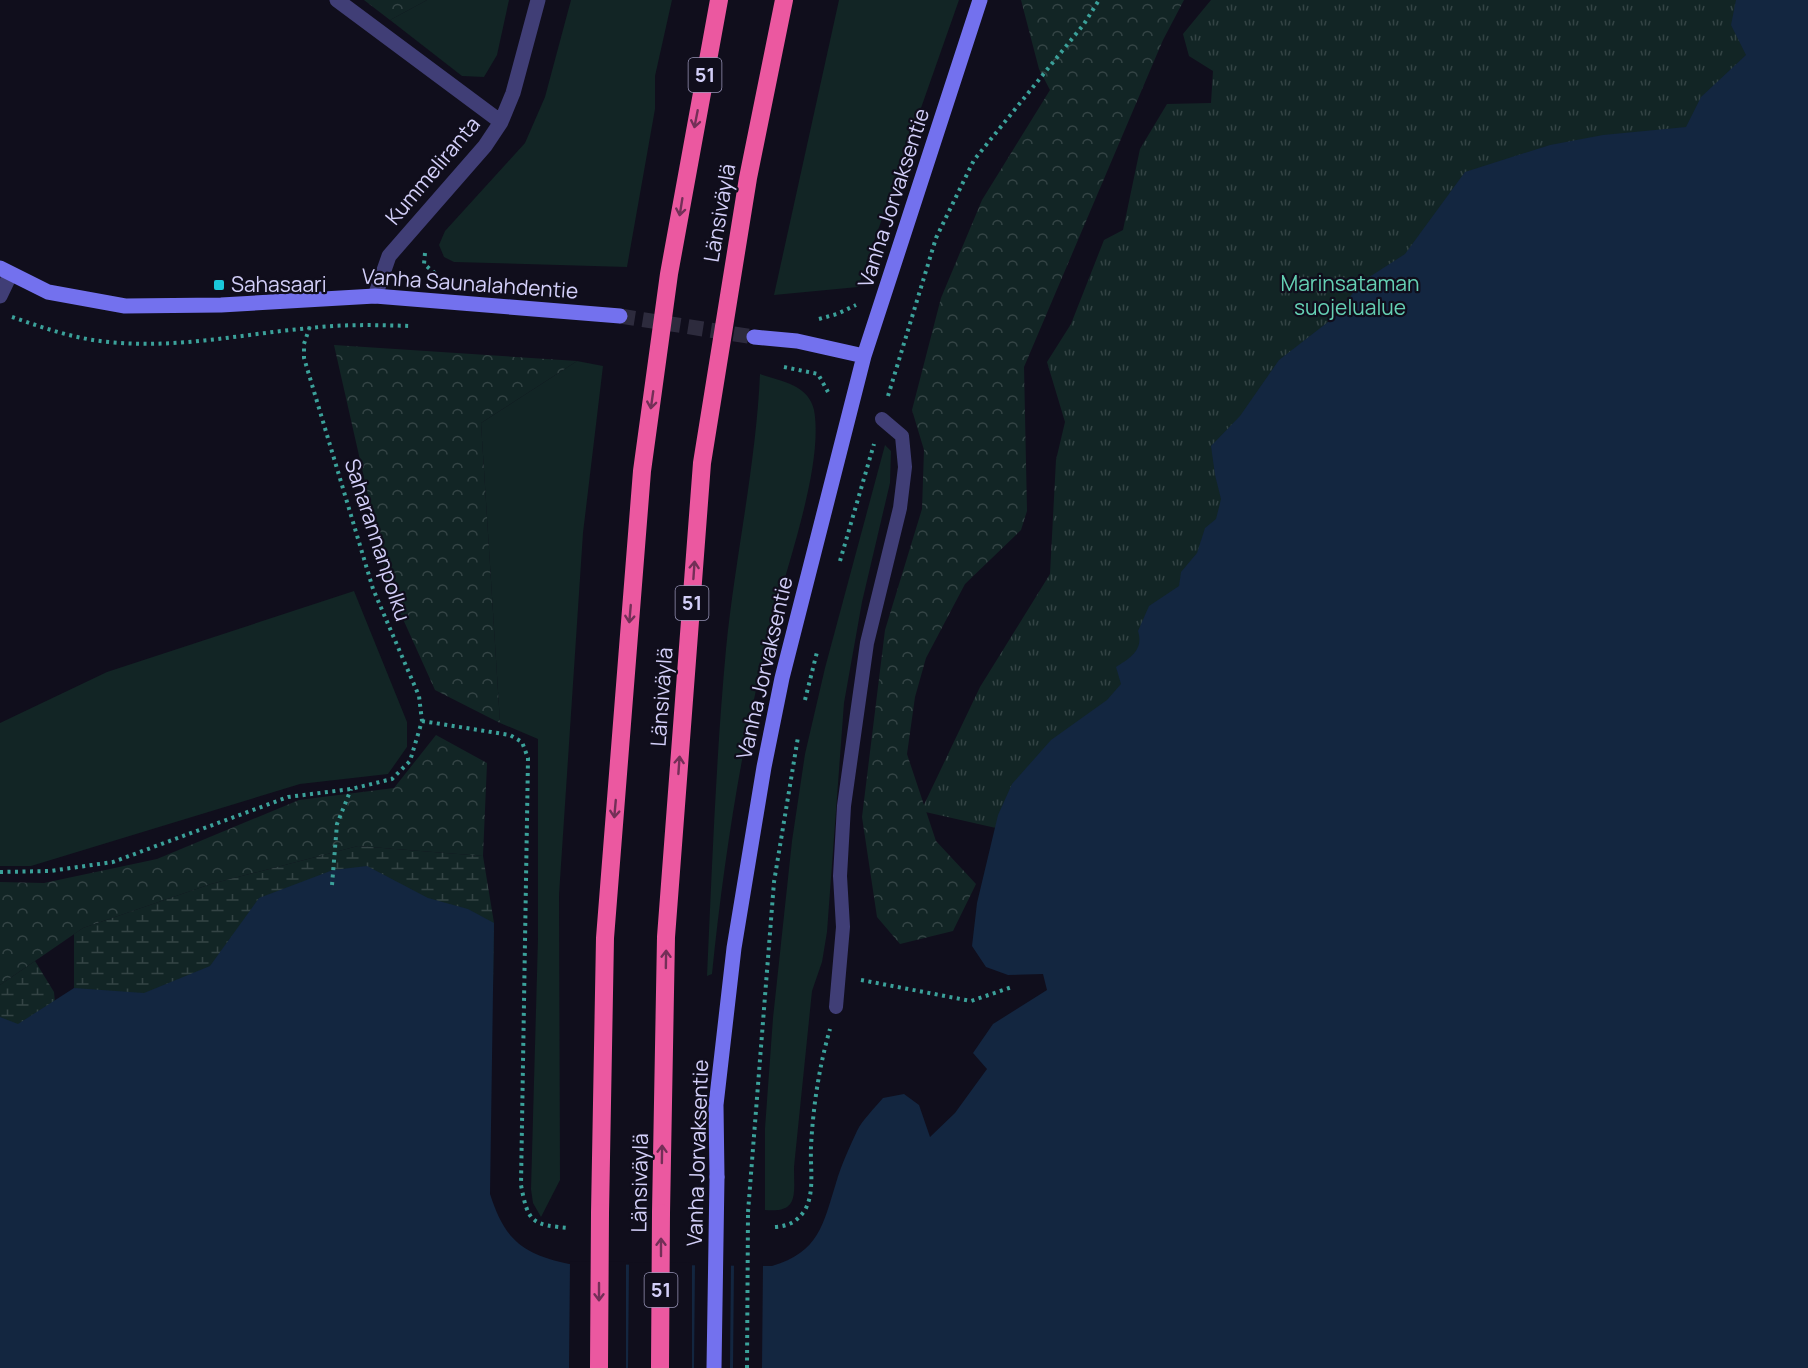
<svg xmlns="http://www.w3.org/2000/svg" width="1808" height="1368" viewBox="0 0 1808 1368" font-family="Manrope,sans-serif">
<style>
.grass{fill:#122525}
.forest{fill:url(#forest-crowns)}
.wetland{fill:url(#wetland-marsh)}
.park{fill:url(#park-tufts)}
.water{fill:#132640}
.pier{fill:#100e1c}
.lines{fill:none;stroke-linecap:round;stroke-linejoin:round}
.secondary-tunnel{stroke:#2d2b3d;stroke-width:15;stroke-dasharray:15 8;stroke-linecap:butt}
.path{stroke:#3ba19a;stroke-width:4;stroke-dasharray:3 4.5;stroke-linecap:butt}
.lane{stroke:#403e76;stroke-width:14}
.street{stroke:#403e76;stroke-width:15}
.secondary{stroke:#7371ee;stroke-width:15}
.highway{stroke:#eb58a0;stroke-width:18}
.path-bridge{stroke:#3ba19a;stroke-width:4;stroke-dasharray:3 4.5;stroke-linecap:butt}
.secondary-bridge{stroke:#7371ee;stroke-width:15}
.highway-bridge{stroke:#eb58a0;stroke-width:18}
.oneway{stroke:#732f57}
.poi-dot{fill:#1ac8da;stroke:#100e1c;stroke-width:2}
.labels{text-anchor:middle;stroke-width:4.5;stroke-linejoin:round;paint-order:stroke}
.shield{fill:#100e1c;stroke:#9895b7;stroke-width:1.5}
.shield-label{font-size:20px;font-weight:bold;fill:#d3cff9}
.street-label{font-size:21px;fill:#d3cff9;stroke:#100e1c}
.park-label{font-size:21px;fill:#65d0b4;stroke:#100e1c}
.poi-label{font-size:21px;fill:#d3cff9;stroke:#100e1c;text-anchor:start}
</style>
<defs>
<pattern id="forest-crowns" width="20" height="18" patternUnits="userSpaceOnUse" patternTransform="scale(1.5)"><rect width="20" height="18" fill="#122525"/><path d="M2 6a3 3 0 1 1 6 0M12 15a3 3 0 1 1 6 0" fill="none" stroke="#344445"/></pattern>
<pattern id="wetland-marsh" width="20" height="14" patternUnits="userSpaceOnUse" patternTransform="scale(1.5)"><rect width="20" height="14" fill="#122525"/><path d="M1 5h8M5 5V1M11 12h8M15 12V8" fill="none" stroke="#344445"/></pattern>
<pattern id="park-tufts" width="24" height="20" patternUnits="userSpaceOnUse" patternTransform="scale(1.5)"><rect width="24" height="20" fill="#122525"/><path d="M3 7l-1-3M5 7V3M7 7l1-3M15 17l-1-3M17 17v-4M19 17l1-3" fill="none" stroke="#344445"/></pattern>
</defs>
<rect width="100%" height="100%" fill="#100e1c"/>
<path class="grass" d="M427,0H509L497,55L484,77L462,76L390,20Z
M571,0H672L655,76V109L627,267L454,262L444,257L439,245L445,231L525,143L545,97Z
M839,0H959L858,287L774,295Z
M577,361L603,366L583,533L559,895L560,1180L541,1217L533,1203L531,1189L538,938V739L500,723L481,423Z
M760,374C781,381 809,385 814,410C825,470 779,587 765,650C740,756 723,865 712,974L707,976C712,867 716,758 726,649C735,558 756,465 760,374Z
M885,445L891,451L890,483L862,602L844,703L827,932L822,962L812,991L794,1167C794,1195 799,1213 765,1210V1128L773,1018L792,841L805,754L825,668Z
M354,591L407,722V747L388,774L300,784L31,866H0V723L107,672Z"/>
<path class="forest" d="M364,0H427L390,20Z
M1021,0H1184L1163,40L1024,367L1027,511L1021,530L965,584L926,658L915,697L907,754L936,841L976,884L953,931L900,944L877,917L862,817L885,630L922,509L924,450L912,410L941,298L982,200L1050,90L1039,69Z
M334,345L577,361L481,423L500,723L435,690L389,588Z
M436,735L487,763L483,856L358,846L211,884L83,928L0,985V882L44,883L157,859L299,800L394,788Z"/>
<path class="wetland" d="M358,846L483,856L494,923L493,986L217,1037L74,988V934L83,928L211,884Z
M35,961L54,992L59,1047L0,1203V985Z"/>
<path class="park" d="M1211,0H1808L1167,867L921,811L980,687L1050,574L1056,460L1065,422L1047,362L1071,324L1104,240L1123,230L1140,149L1167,104L1211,103L1213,71L1189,56L1183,34Z"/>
<path class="water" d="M1736,0H1808V1368H0V1017L18,1024L74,988L144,993L210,966L259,898L333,870L367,866L428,898L468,909L494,923L490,1194C505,1241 523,1254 569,1264L772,1266C819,1252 823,1225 836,1183C841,1166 849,1148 857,1131C863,1119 874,1109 883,1098L904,1094L919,1105L930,1137L955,1113L987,1069L973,1053L993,1024L1047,990L1043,974L1008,975L986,967L972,946L977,903L998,815L1012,784L1051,740L1107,700L1121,684L1116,667C1130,658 1144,650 1138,631L1149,606L1179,586L1181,572L1197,553L1205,528L1216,519L1221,499L1215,475L1211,446L1240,416L1279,360L1337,315L1360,283L1405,254L1465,172L1550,145L1603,135L1686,127L1701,97L1746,55L1731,25Z"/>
<path class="pier" d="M570,1261L626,1262V1368H569Z
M629,1262L692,1263V1368H628Z
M695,1263H731L730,1368H694Z
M734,1263H763L762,1368H733Z"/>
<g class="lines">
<path class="secondary-tunnel" d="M620,316L754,337"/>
<path class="path" d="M425,253L424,264L437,275
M12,317C44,328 75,339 109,342C178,349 242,334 310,328C343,324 378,325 411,326
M819,319L837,314L856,305
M784,367L818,374L828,392
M888,396L936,238L974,160L1084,24L1099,0
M840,561L874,444
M805,700L817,652
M422,721L510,735L522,742L528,758L521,1185C528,1223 532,1225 570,1228
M0,872L50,871L113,862L288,797L351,789L392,779L410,761L422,721L419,696L373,589L304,358V344L311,323
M332,885L337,824L351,789
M861,980L971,1001L1012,987
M748,1212L774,882L798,737
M775,1227C788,1226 797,1222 805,1210C815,1192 810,1167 811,1147C813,1107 819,1067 830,1029"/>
<path class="lane" d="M836,1007L843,927L840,876L844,806L867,643L900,508L905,467L902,436L882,419"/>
<path class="street" d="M337,0L501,122
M0,296L10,275
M375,296L389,256L485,146L501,122L513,93L538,0"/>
<path class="secondary" d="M0,268L48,292L125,306L221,305L375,296L620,316
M754,337L797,341L864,356
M717,1177L716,1105L734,948L764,767L782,678L864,356L980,0"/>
<path class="highway" d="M600,1213L605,938L642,471L669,274L719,0
M661,1213L666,937L702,463L748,178L784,0"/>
<path class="path-bridge" d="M747,1368L748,1212"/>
<path class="secondary-bridge" d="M714,1368L717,1177"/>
<path class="highway-bridge" d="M599,1368L600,1213
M660,1368L661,1213"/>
</g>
<defs><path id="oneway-shaft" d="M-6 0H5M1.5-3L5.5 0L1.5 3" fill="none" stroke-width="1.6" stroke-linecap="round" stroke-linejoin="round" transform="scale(1.5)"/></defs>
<g class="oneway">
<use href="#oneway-shaft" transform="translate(696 119) rotate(101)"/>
<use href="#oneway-shaft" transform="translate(681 207) rotate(99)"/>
<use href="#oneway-shaft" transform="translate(652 400) rotate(98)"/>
<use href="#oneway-shaft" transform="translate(694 570) rotate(-86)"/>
<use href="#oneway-shaft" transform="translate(630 614) rotate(95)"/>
<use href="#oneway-shaft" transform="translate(679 765) rotate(-86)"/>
<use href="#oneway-shaft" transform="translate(615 809) rotate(95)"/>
<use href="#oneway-shaft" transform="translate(666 959) rotate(-89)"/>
<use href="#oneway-shaft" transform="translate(662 1154) rotate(-89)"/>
<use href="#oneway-shaft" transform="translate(661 1247) rotate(-90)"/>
<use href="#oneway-shaft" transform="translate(599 1292) rotate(90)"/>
</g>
<rect class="poi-dot" x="213" y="279" width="12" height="12" rx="3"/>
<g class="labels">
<g class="shield">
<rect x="688.5" y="58" width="33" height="34" rx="4.5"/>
<rect x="675.5" y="586" width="33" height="34" rx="4.5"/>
<rect x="644.5" y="1273" width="33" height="34" rx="4.5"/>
</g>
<g class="shield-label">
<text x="705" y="82">51</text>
<text x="692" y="610">51</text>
<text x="661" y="1297">51</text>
</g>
<g class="street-label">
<text transform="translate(433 171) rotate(-50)" y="7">Kummeliranta</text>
<text transform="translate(894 198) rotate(-72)" y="7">Vanha Jorvaksentie</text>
<text transform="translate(720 213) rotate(-80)" y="7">Länsiväylä</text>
<text transform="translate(470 284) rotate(4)" y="7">Vanha Saunalahdentie</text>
<text transform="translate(377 540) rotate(72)" y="7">Saharannanpolku</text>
<text transform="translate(765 668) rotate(-77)" y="7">Vanha Jorvaksentie</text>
<text transform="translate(662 697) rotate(-86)" y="7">Länsiväylä</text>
<text transform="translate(698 1153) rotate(-88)" y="7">Vanha Jorvaksentie</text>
<text transform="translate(640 1183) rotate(-89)" y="7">Länsiväylä</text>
</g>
<g class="park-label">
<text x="1350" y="291">Marinsataman<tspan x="1350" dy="24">suojelualue</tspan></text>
</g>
<g class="poi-label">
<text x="231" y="292">Sahasaari</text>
</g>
</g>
</svg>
